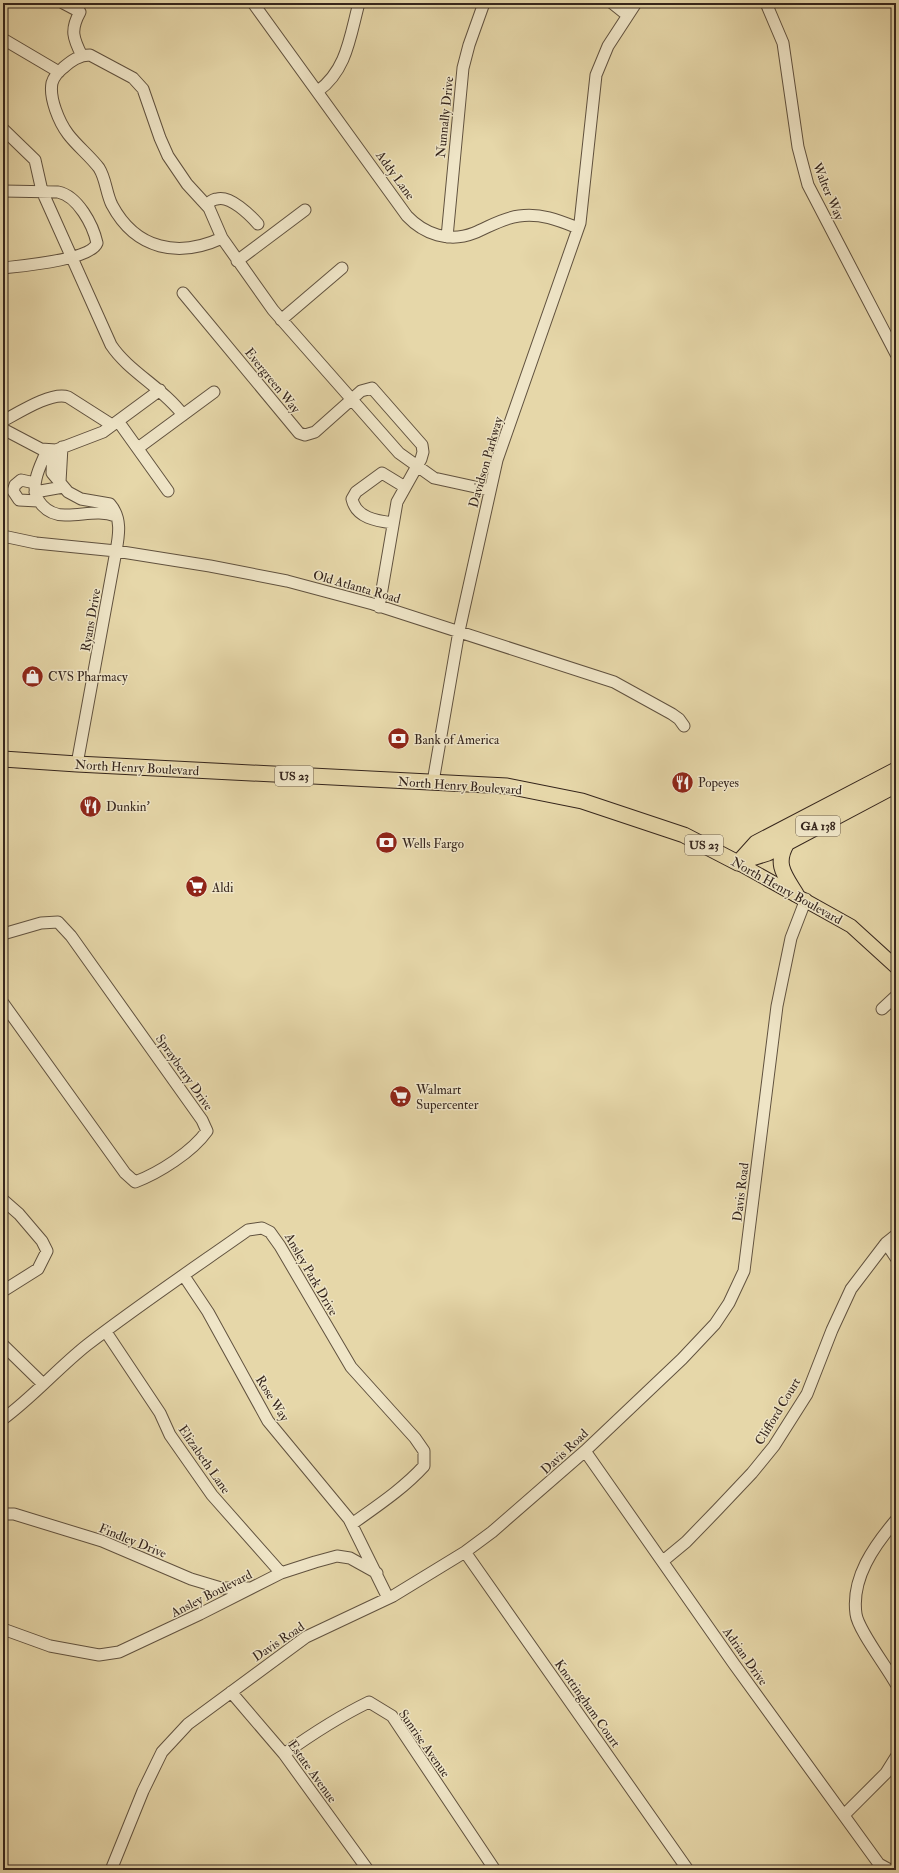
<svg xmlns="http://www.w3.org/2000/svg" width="899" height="1873" viewBox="0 0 899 1873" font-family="'IM FELL Double Pica',serif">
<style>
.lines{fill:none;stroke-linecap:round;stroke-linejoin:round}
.minor-casing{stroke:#61523f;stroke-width:13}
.major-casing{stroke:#35251c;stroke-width:15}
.highway-casing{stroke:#35251c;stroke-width:17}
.minor{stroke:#efe5c7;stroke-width:11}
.major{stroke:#e6d7a9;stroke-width:13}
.highway{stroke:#e6d7a9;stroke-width:15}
.labels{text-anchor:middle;stroke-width:3;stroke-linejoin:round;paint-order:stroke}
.shield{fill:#efe5c7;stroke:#6d5f4f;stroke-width:1}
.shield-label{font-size:12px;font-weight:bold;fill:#35251c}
.street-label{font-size:13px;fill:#35251c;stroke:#efe5c7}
.poi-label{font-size:13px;fill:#35251c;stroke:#efe5c7;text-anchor:start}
</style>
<rect width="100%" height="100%" fill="#e6d7a9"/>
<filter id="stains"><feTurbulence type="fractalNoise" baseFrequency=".005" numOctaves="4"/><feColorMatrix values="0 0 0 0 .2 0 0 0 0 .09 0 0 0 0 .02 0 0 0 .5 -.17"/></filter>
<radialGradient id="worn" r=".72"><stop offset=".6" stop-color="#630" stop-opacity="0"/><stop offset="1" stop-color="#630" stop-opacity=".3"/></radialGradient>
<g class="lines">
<defs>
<path id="minor" d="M63,3L80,12C70,30 73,38 82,56
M253,3L407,216C424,234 449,243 474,233C489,227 502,218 519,216C541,213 558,220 578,228
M612,3L627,15
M766,3L783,43L798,147L808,185L896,354
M3,39L59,72
M318,91C347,70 350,36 359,3
M3,129L35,160L42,191L111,345C128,371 163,388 183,415
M3,191L58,192C78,196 93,225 97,243C91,260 20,266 3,268
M206,205C209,203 212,199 217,199C230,195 250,215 258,224
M447,237L463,68L469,45L484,3
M222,238L209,208L187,184L168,156L160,138L143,89L133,78L90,55C79,55 71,61 63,68C58,72 54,76 52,83C49,98 59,122 68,134C77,146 90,156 99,168C106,179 106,193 112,205C136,250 179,258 222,238L273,310L399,453L434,478L489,490
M237,261L305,210
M183,293L299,433L305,435L315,432L361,391L372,388L422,445L423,452L421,459L397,502L379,607
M281,320L342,268
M3,421C18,413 52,391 68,397L112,425
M118,421L168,491
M3,429L41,449L56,450L103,432L160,390
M138,448L214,392
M47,450C43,460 38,469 36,479C31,500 47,516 67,515C84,515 99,510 116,516
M53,450L52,473L68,492L81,499L110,504C122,518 119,535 116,551L77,764
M60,482L62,447
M35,483L21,480L15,485L13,491L19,500L38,501
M35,492L63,487
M393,523C377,521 356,518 352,499L356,492L382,473L405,487
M3,536L36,543L116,551L210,566L287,581L373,604L614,682L672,714L679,719L684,726
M433,782L459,631L497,460L580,223L596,75L608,46L636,3
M3,934L41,923L58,922L71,936L202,1120L207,1131C192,1152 159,1173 135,1182L125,1173L3,1003
M882,1009L896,996
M3,1200L19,1214L42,1241L47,1251L38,1269L3,1291
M886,1243L896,1258
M184,1276L208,1312L268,1421L349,1519L388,1598
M106,1332L160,1413L170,1435L212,1495L281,1573
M3,1345L43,1384
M3,1419C33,1397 58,1368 87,1345C139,1305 194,1268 248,1230L262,1228L270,1232L280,1246L351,1367L415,1438L424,1451V1466C403,1489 377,1506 352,1524
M585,1451L734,1664L879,1864L890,1870
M3,1514H14L102,1541L191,1579L221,1588H249
M896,1520C874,1546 851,1578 856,1614C858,1630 887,1667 896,1684
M465,1552L688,1870
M663,1561L686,1542L717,1510L752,1473L774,1446L807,1394L832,1330L851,1289L886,1243L896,1235
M3,1629L50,1646L99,1655L119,1652L200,1614L281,1573L315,1562L337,1556L350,1558L377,1573
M231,1692L284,1754L368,1870
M284,1754C312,1734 338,1717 369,1702L392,1716L495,1870
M844,1815L886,1773L896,1757
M111,1870L143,1791L162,1752L188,1724L306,1637L393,1596L465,1552L492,1532L585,1451L682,1359L715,1324L729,1303L744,1271L777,1006L791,938L806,899"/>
<path id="major" d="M738,863L851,926L896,967"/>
<path id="highway" d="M3,759L77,764L507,786L582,801L684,835L738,863
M787,843C774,864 785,876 796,894
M739,862L768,853L896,785
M738,863L756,843L896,770"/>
</defs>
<use href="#minor" class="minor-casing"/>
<use href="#major" class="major-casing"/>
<use href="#highway" class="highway-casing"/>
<use href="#minor" class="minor"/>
<use href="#major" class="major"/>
<use href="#highway" class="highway"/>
</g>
<defs>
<symbol id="shop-disc" viewBox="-11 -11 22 22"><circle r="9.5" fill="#8f2418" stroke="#efe5c7"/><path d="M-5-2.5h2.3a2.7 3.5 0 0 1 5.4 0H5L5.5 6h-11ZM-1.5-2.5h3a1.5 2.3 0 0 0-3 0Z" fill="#fff"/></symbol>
<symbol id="bank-disc" viewBox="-11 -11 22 22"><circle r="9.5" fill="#8f2418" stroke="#efe5c7"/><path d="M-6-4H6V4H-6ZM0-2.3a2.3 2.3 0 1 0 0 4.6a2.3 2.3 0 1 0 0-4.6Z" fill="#fff"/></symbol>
<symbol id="restaurant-disc" viewBox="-11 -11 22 22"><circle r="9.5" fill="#8f2418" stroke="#efe5c7"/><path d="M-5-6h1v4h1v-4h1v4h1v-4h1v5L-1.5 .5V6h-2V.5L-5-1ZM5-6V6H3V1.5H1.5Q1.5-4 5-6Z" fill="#fff"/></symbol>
<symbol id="supermarket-disc" viewBox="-11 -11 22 22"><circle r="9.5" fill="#8f2418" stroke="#efe5c7"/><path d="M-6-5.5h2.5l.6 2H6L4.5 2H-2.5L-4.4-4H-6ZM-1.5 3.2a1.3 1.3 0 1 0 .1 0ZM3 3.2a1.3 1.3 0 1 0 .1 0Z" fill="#fff"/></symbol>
</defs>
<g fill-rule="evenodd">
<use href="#shop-disc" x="20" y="664" width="25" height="25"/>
<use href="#bank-disc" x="386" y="726" width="25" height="25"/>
<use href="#restaurant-disc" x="670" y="770" width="25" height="25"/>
<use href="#restaurant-disc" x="78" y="794" width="25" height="25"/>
<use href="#bank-disc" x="374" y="830" width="25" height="25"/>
<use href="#supermarket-disc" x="184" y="874" width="25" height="25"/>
<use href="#supermarket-disc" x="388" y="1084" width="25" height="25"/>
</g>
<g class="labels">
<g class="shield">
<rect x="275" y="766" width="38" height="20" rx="3"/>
<rect x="796" y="816" width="44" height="20" rx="3"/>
<rect x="685" y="835" width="38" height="20" rx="3"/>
</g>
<g class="shield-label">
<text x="294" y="780">US 23</text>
<text x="818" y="830">GA 138</text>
<text x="704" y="849">US 23</text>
</g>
<g class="street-label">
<text transform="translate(444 117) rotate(-84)" y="5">Nunnally Drive</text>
<text transform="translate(396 175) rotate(54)" y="5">Addy Lane</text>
<text transform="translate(829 191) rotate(67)" y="5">Walter Way</text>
<text transform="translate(273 380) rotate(51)" y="5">Evergreen Way</text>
<text transform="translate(485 462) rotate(-74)" y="5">Davidson Parkway</text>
<text transform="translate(357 586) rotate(16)" y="5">Old Atlanta Road</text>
<text transform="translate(90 620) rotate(-80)" y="5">Ryans Drive</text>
<text transform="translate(137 767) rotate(3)" y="5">North Henry Boulevard</text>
<text transform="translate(460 785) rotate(4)" y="5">North Henry Boulevard</text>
<text transform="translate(787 890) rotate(29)" y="5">North Henry Boulevard</text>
<text transform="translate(185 1072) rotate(55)" y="5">Sprayberry Drive</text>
<text transform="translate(740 1192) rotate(-83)" y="5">Davis Road</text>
<text transform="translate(312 1274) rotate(60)" y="5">Ansley Park Drive</text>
<text transform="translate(273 1398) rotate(58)" y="5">Rose Way</text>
<text transform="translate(777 1411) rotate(-59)" y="5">Clifford Court</text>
<text transform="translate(564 1451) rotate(-43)" y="5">Davis Road</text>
<text transform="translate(205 1459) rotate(55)" y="5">Elizabeth Lane</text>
<text transform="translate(133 1540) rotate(22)" y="5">Findley Drive</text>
<text transform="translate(211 1593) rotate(-27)" y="5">Ansley Boulevard</text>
<text transform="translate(278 1641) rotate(-34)" y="5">Davis Road</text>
<text transform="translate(746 1656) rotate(55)" y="5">Adrian Drive</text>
<text transform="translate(588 1703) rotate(55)" y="5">Knottingham Court</text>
<text transform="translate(425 1743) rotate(55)" y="5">Sunrise Avenue</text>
<text transform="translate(313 1771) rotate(54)" y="5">Estate Avenue</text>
</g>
<g class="poi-label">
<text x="48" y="681">CVS Pharmacy</text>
<text x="414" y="744">Bank of America</text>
<text x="698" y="787">Popeyes</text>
<text x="106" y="811">Dunkin'</text>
<text x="402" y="848">Wells Fargo</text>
<text x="212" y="892">Aldi</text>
<text x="416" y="1094">Walmart<tspan x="416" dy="15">Supercenter</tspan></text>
</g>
</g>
<rect width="899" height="1873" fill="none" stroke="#e6d7a9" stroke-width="16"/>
<rect x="4" y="4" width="891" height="1865" fill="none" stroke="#35251c" stroke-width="2"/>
<rect x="8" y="8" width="883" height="1857" fill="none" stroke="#35251c"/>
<rect width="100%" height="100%" filter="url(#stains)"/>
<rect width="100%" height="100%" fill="url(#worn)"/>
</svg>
